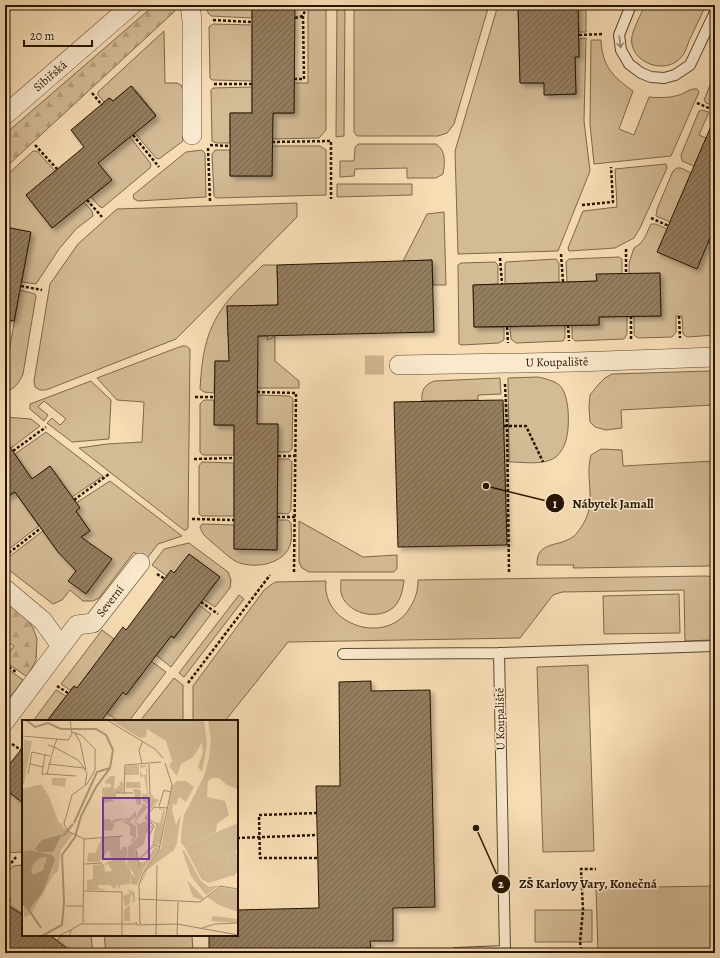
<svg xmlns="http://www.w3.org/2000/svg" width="720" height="958" viewBox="0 0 720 958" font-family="Alegreya,serif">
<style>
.green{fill:#d3bb95;stroke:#7c684a}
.forest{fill:url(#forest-firs);stroke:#7c684a}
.building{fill:url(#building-hatch);stroke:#261500;filter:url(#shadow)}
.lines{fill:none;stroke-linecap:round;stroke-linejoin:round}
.minor-tunnel{stroke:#cdb590;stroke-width:19;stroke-dasharray:19 10;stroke-linecap:butt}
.service-casing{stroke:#5a472d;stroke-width:12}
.minor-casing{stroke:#5a472d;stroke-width:20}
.path{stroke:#261500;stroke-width:2.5;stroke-dasharray:3 2;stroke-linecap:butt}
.service{stroke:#fae9ce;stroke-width:10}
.minor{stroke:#fae9ce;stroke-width:19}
.oneway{stroke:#9b8a71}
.labels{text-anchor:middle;stroke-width:3;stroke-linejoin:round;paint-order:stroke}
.street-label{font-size:12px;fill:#261500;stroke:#fae9ce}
.inset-river{fill:none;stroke:#b09977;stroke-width:2}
.inset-road{fill:none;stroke:#a38d6c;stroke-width:1}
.view{fill:#7b2cbf;fill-opacity:0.15;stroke:#7b2cbf;stroke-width:2}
.inset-edge{fill:none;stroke:#261500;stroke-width:2}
.leader{fill:none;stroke:#261500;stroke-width:1.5}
.callout-dot{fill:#261500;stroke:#fae9ce;stroke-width:1.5}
.mark-label{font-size:12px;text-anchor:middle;font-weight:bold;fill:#fff}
.callout-label{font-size:13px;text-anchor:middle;font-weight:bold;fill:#261500;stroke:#fae9ce;stroke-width:3;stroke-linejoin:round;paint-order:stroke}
</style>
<defs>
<pattern id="forest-firs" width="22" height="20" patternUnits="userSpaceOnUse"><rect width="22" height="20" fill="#d3bb95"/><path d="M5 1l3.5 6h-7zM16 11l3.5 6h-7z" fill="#b5a07f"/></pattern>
<pattern id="building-hatch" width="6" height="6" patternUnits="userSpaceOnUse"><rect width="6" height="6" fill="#937d5e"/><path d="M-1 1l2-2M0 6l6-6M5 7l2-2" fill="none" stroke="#78654b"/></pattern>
<filter id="shadow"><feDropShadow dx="3.5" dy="3.5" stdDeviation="2" flood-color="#0004"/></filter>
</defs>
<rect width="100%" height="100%" fill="#f7ddb4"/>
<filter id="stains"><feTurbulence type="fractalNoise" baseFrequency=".005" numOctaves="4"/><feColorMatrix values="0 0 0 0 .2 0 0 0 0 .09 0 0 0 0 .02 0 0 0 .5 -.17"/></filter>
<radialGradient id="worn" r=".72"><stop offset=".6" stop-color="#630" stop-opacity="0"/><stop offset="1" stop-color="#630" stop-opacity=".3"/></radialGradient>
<path class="green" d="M207,5H252V18L211,16L208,13Z
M310,5H326V130L319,138L272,139L273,113H294V83H308V13Z
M337,5H345L344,136L336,137Z
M354,5H489L454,124L447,133L438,136H357L354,132Z
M498,5H518L520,83H545V95L576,94L575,57H579V39L586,38L584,121L590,171L558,251L458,254L455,151Z
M578,5H586V32H579Z
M645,5H706C700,17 695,29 689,41C687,46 686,51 683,55C667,78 627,62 632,36C634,27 641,14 645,5Z
M213,24L252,25V81L212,80L210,78L209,27Z
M164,31L165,83H177L181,85L183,91V141L159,159L156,158L135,133L156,115L132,86L113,101L110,98L104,102L98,95V92Z
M591,40H601C602,66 613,77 633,91L619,129L634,135L649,97C659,98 669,98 679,95C686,93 690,88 697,89L699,92L671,156L594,164L590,124Z
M715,73V99L712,105L706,103L704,100Z
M252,87V113H230V143H216L212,141L211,90L213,88Z
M702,110L709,112L699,135L706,138L694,166L682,161L681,155L699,111Z
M130,137L151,164L150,168L102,208L99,206L91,197L112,180L97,163Z
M358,144H436C446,150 445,163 443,174L436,178H407V168L355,169L354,176L340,177V161H354L355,148Z
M272,146H320L326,150V195L216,198L214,196L212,154L215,150H230V176H272Z
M202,150L205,153L206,197L138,201L134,199L133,195L186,152Z
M33,151H37L55,171L26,195L52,228L84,202L92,211L93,216L76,229L59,249L36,284L22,282L30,232L5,227V177Z
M666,164L667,168L640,228L634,238L615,248L569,251L568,248L583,211L617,207L615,169Z
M677,168H681L691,173L670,222L656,216L657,209L673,171Z
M337,184H412V195L337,197Z
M297,203V217L176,339L46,390H40L35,387L34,381L50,284L78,244L117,209Z
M444,212L446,285H433L432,260L403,261L427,214Z
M651,224H656L667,229L715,244V335L687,337L683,334L682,316H676V332L672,337L639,338L636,337L634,335V316H661L660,273L629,274V263L634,248L640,244L645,237Z
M619,257L622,259V274L596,275L597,281L567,282L566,262L569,259Z
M556,259L559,263V282L505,284V263L506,262Z
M495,262L498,265V284L473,285L474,327H504V340L499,343L462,345L459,344L458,265L461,263Z
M263,265H277L278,305L227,306L228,337L268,336L267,340L275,336V361L299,381V388H257L258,362L215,361L214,393L204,392L200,389C202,357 205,332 224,306C234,292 250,278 263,265Z
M20,290L35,294L36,296L23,374C19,383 15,389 5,392V374Z
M627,316V334L624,339L575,341L572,338V325H599V317Z
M565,325V338L563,341L516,343L511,339L510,327Z
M182,346H186L190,349L188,528L186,530H184L79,448L107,444L142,442L144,402L117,400L97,378Z
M710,371L713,405L621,410L622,428L606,430L595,427L590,422L589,407L590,395L598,385L605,378L612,374Z
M538,377C543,378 554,381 558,384C570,392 570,427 566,440C565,445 561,452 557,456C546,466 523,462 509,462L508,378Z
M500,378L501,394L478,395V400L422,401C421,391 424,385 434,381Z
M91,381L111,400L109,439L72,442L47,423L52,418L60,425L66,419L44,401L38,407L48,415L44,421L30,409V404Z
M257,395L290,396L293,399L292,449L289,452H278V424H257Z
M204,400H214V425H234V455H203L200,452V404Z
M5,417L31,419L40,426L11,448L5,440Z
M46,432L103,476L72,497L50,466L32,479L15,454Z
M601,449L622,450L623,466L714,461L715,564L711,566L573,568L574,565H537C536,540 559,548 574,536C576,535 578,531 580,529C599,503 584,481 591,455Z
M278,459H289L292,462L291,510L288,514L277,513Z
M202,462L234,463V516H202L199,514V466Z
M110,481L182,536L158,544L145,561L134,552L99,598L93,601H83L70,590L62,600L53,604L5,567V560L43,531L58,552L90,531L76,511V503Z
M15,492L39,526L5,552V498Z
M277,520H288L291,523C291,529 292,537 291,542C286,565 253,570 235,561C231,559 208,539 204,535C202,533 201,529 200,527L202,524L234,525V549L277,550Z
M299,521L363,557L397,555V569L394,572H309L302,568L299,562Z
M189,543L228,572L231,580L230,588L215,607L203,599L220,577L189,554L174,573L167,576L152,565L164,549Z
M707,576L712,577L715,579V639L712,640L685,641L684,590L562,592L553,595L520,638L288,642L225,721H193V686L259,597L264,590L275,582L326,581C321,625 386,646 409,609C415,600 418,591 418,580Z
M341,580H404C403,589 401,599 395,606C380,621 350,615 342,596C340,591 341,586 341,580Z
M679,594L680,633L604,634L603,596Z
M239,595L244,599L184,677L179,673Z
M199,605L211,614L171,667L156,655L171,636L174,638Z
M102,630L114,639L77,688L74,686L70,690L61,684Z
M151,661L166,672L129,721H118L107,713L123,692L127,694Z
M588,665L594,851L543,852L537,667Z
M5,667L23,680L5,704Z
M174,678L183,685V721H140Z
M56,690L66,696L47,721H33Z
M5,789L23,803V852L5,853Z
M21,865L23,866V914L8,904L11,900L5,896V876L13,866Z
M715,886V953H598L596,888Z
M535,910H592V942H535Z
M57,935H91L93,953H73L57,941L60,937Z
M104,935H192L193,953H106Z"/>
<path class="forest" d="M158,6H167L175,11L5,168V134L151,8Z
M5,602L28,620L33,628L37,639L36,660L27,677L5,661V659L14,646L5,640Z"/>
<path class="building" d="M252,5H295L294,113H273L272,176H230V113H252Z
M518,5H578L579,57H575L576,94L544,95V83H520Z
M131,86L156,116L98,163L112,180L52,228L26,195L84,147L71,130L109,98L113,101Z
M715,117V226L697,269L657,252Z
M5,227L31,232L14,321L5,320Z
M432,260L434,332L258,336L257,424H278L277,550L234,549V425H214L215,361H229L227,306L278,305L277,265Z
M660,273L661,316L599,317V325L474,327L473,285L597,281L596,274Z
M503,400L507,545L398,547L394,402Z
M5,440L32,479L50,466L80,508L76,511L90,531L81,537L112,559L86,594L68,581L76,571L58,552L15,492L5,498Z
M189,554L220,577L174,638L171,636L126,695L123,692L101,721H47L74,686L77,688L123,627L126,630L171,570L174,573Z
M371,681V691L430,690L435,907L393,908V941H370L371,948L345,949V953H209V935H237V910L319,908L316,786H340L339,682Z
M23,747V803L5,789V770Z
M5,904L23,915V935H50L73,953H5Z"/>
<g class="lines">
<path class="minor-tunnel" d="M365,365H399"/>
<defs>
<path id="service" d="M631,5L619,35L621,50L629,64L641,73L651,77L664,78L675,75L690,65L715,12
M343,654L499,653
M456,953L505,951L499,653L715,646"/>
<path id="minor" d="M190,5L192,21V135
M5,115L132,5
M399,365L576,362L715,357
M5,589L43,621L61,646L5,721
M61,646L77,625L93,623L140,563"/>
</defs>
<use href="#service" class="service-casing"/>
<use href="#minor" class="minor-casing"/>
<path class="path" d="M295,18L303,16
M213,20L252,22
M579,35L603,34
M294,79H304L303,16L307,5
M214,84H252
M92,93L102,105
M697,103L711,109
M133,135L159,167
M272,142L331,141V199
M35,145L57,169
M210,145L230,146
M208,148L210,201
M87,200L102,217
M582,205L613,202L611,167
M651,218L669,226
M710,237L715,239
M626,249V274
M561,254L563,282
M500,258L502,284
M21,286L42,290
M631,316V339
M679,316L680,338
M568,325L569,341
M507,327L508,343
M505,384L507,426L509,572
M257,392L296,393L294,574
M195,397H214
M504,426H526L543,462
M13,451L46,427
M278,456H295
M194,459L234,458
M74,500L109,474
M277,517H295
M192,519L234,520
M5,556L41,528
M157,574L165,579
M201,602L218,614
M5,664L16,672
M188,683L270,575
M57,686L68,693
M12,744L21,750
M317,813L259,815L260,858H318
M237,838L317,835
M5,871L16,857
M521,951L581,950L580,942L583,910L581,869H596"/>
<use href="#service" class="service"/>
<use href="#minor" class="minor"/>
</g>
<defs><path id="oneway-shaft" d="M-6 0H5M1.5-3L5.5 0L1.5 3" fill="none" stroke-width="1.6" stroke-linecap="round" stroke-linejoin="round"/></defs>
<use class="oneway" href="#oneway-shaft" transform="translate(620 42) rotate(83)"/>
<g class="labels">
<g class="street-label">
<text transform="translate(50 76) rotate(-41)" y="4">Sibiřská</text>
<text transform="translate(557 362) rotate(-1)" y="4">U Koupaliště</text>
<text transform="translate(110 601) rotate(-52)" y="4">Severní</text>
<text transform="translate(500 719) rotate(-91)" y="4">U Koupaliště</text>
</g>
</g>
<g transform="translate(22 720)">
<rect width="216" height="216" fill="#f7ddb4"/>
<path d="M89,0H182L185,25L180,52L176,47L181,33L180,22L171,37L159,44L155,56L147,46L150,41L144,21L125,9L124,17L118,18ZM186,0H216V69L205,65L197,58H190L186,61L185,77L203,81L207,95L195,104L194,112L162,126L159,123V114L162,95L182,56L187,38L189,21ZM108,45H117V55H103V47ZM118,45H124L125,47L126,76L137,80L120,99L127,90L125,88L113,102L118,104L123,101L131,107L124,114L122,124L113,130L116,148L117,141L121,143L126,139L132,127H136V130L121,150L115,165L109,164V153L112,157L113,156L106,144L109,152L108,164L98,165L97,170L95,163L93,169L88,165H76V168L86,170H65V160L71,159V145L82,144L83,152L90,151L87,145L84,144L83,148V144L87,141H103L106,147L105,142L106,127L116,117L115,105L112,102L117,94L111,101L122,83L124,86L127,85L121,81L120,73L124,75L125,72L122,56L119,58L118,56V50L120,55H124V46L118,49ZM88,56H93L92,68L95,69L96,65L99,67L97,62H101V71L94,74H102H94V78L89,79L93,81L81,83L80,68L89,67V64L82,63ZM30,58H44L43,67L30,65ZM104,62H118L119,68H104ZM16,65H20L27,77L37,103L40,104L43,93L40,106L38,105L51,114L39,130L36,151L31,155L9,194L2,197L0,69ZM106,69H116L119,71V84L115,85L111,69ZM114,91V96L107,102L114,106V118L110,122L109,120L112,118L108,115V106L101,102L103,100L106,103L104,99L90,103L93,104L89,111L81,110V99H88L89,102L94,99L108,98ZM98,117V131L101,127H105V141V131L104,141H90L87,130L77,142H65L66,133H73L80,118ZM214,131L216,151L211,157L204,133ZM105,169L113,172V182H110L111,178L109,174L108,183L103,187L101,176L108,173ZM108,185V201H102V189Z" fill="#d3bb95"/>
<path d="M155,61H164L172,67L164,82L157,77L154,85L151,84L150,90L154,105L159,94L155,123L152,130L126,149L118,165L123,151L139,128L150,66ZM137,88L143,90L138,124L132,125L116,138L130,125L134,104L129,103L124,98L125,96L132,102L138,103L141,90H137ZM160,130H162L179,161L187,167L197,165L184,175L169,156ZM165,160L182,178L180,180L171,177ZM198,167L216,170V192L197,185L185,177Z" fill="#d3bb95"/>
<path d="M176,5L181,15L180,22L174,33L168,34L172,30L169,16L171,6Z" fill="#d3bb95"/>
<path d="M204,134L211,155L187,163L182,150L183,143L188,139Z" fill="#d3bb95"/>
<path d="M2,20L10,21L2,64L0,63ZM216,103V130L188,139L183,143L182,150L187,163L180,160L162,126ZM191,196L216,199V203L189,201Z" fill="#d3bb95"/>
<path d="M40,114L31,132H17L13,129L20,120ZM7,130L30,135L33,139L21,172L6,191L0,184V132ZM25,137L21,150L11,155L9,150L12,143L18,138Z" fill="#b09977" fill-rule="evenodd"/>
<path class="inset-river" d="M4,0L13,7L26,3L39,9H74L84,15L91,30L88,48L74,67L59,96L53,117L40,135L42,182L40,205L20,216M52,103L75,52L88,48M41,116L51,104M7,190L19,208"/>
<path class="inset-road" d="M85,0L133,29L141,38M50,12L59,15L73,29V50L65,64L50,75L42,104L46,111L62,119M53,13L58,22L64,50M0,16L46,20L50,14L48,0M35,19L32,27L56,40L62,48L65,54L63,65M26,25L32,27L25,54L54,56M8,44L21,47L23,34M26,44L62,48M120,44L117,30L121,21M127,44L128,75L131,77M21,47L20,54H25M6,54L10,32L28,36M95,73H111M102,73L103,45L139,42M137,86L142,70L148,72M128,114L132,106L123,98L132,87L145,88M62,119L101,116M114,130L117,147M115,141L133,125L138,127M63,144L80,143M62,171L100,172V216M116,179L178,182L198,166L216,169M44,186H61M114,202L115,205L155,204L216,215M61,203L62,119M118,204L117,165L121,153L137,130L150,65L143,43M180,208L193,204L216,203M36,216L49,210M47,216L50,209L59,204H114M134,216L135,145M155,216L156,182"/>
<path class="view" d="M81,78H127V139H81Z"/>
<rect width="216" height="216" class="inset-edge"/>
</g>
<path class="leader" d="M486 486L555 503M476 828L501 884"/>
<g class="callout-dot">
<circle cx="486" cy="486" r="4"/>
<circle cx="476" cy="828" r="4"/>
<circle cx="555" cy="503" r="10"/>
<circle cx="501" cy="884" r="10"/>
</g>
<g class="mark-label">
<text x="555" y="508">1</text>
<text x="501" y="888">2</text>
</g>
<g class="callout-label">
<text x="613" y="508">Nábytek Jamall</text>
<text x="588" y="888">ZŠ Karlovy Vary, Konečná</text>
</g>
<rect width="720" height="958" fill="none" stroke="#f7ddb4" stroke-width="20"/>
<rect x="6" y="6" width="708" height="946" fill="none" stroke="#261500" stroke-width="2"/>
<rect x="10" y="10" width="700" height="938" fill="none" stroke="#261500"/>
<path d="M24 40v6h68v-6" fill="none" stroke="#261500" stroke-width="2"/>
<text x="30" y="40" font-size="12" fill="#261500" stroke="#fae9ce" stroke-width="3" paint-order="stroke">20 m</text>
<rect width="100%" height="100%" filter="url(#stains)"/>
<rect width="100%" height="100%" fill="url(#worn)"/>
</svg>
